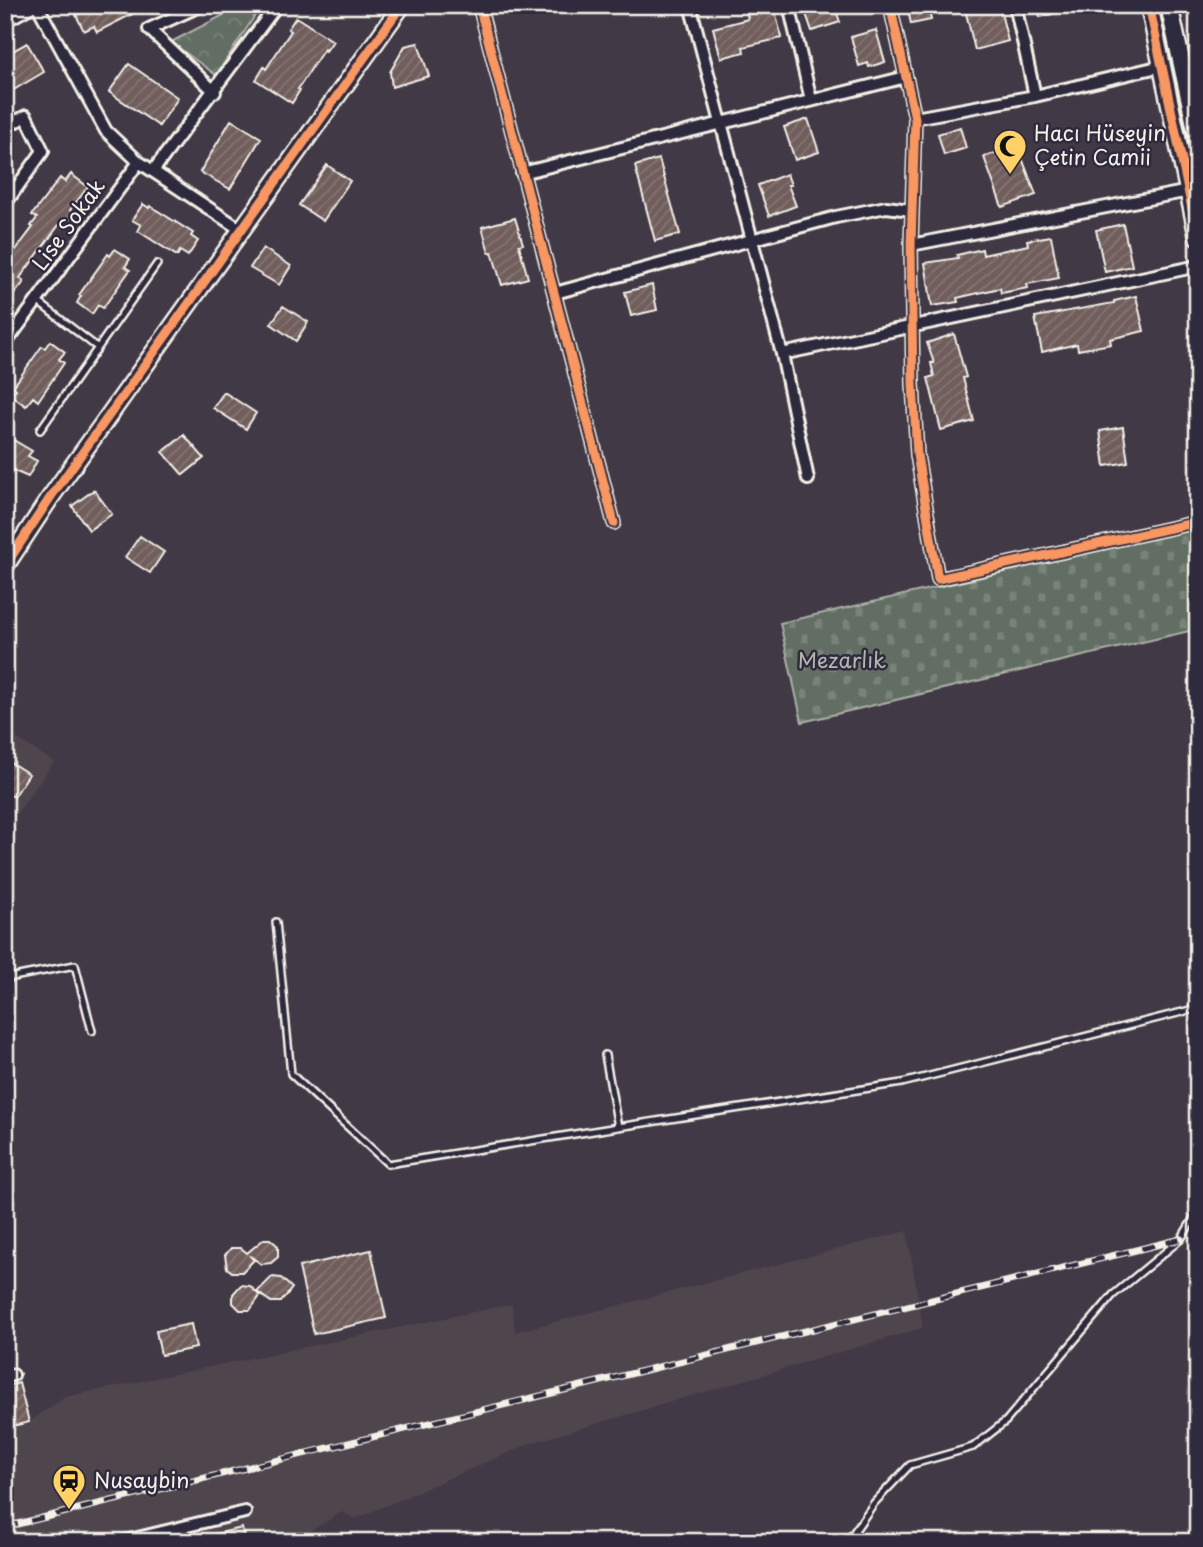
<svg xmlns="http://www.w3.org/2000/svg" width="1203" height="1547" viewBox="0 0 1203 1547" font-family="'Playpen Sans',sans-serif">
<style>
.built{fill:#50444d}
.forest{fill:url(#forest-crowns);stroke:#abb0a6;stroke-width:2}
.cemetery{fill:url(#cemetery-stones);stroke:#abb0a6;stroke-width:2}
.building{fill:url(#building-hatch);stroke:#f4f1e8;stroke-width:2}
.lines{fill:none;stroke-linecap:round;stroke-linejoin:round}
.lane-casing{stroke:#f4f1e8;stroke-width:10}
.street-casing{stroke:#f4f1e8;stroke-width:16}
.secondary-casing{stroke:#f4f1e8;stroke-width:21}
.lane{stroke:#2f2a3d;stroke-width:5}
.street{stroke:#2f2a3d;stroke-width:10}
.secondary{stroke:#2f2a3d;stroke-width:16}
.rail-casing{stroke:#f4f1e8;stroke-width:7}
.rail{stroke:#2f2a3d;stroke-width:4.5;stroke-dasharray:13;stroke-linecap:butt}
.cycleway-casing{stroke:#2f2a3d;stroke-width:13}
.cycleway{stroke:#f99763;stroke-width:9}
.labels{text-anchor:middle;stroke-width:5;stroke-linejoin:round;paint-order:stroke}
.poi-label{font-size:21px;fill:#f4f1e8;stroke:#2f2a3d;text-anchor:start}
.street-label{font-size:21px;fill:#f4f1e8;stroke:#2f2a3d}
.park-label{font-size:21px;fill:#b2b6ac;stroke:#2f2a3d}
</style>
<defs>
<pattern id="forest-crowns" width="20" height="18" patternUnits="userSpaceOnUse" patternTransform="scale(1.75)"><rect width="20" height="18" fill="#626e63"/><path d="M2 6a3 3 0 1 1 6 0M12 15a3 3 0 1 1 6 0" fill="none" stroke="#798379"/></pattern>
<pattern id="cemetery-stones" width="16" height="16" patternUnits="userSpaceOnUse" patternTransform="scale(1.75)"><rect width="16" height="16" fill="#626e63"/><path d="M2 7V4a2 2 0 0 1 4 0v3zM10 15v-3a2 2 0 0 1 4 0v3z" fill="#798379"/></pattern>
<pattern id="building-hatch" width="6" height="6" patternUnits="userSpaceOnUse" patternTransform="scale(1.75)"><rect width="6" height="6" fill="#6f5d5c"/><path d="M-1 1l2-2M0 6l6-6M5 7l2-2" fill="none" stroke="#847573"/></pattern>
</defs>
<rect width="100%" height="100%" fill="#423946"/>
<filter id="ink" filterUnits="userSpaceOnUse"><feTurbulence type="fractalNoise" baseFrequency=".0143" numOctaves="2"/><feDisplacementMap in="SourceGraphic" scale="14" xChannelSelector="R" yChannelSelector="G"/><feConvolveMatrix kernelMatrix="1 2 1 2 8 2 1 2 1" color-interpolation-filters="sRGB"/></filter>
<g filter="url(#ink)">
<path class="built" d="M5,731L54,762L5,830Z
M907,1231L923,1328L531,1443L355,1519L342,1512L293,1542H5V1429L29,1422L65,1397L512,1304L515,1332Z"/>
<path class="forest" d="M243,5H262L216,75L171,42Z"/>
<path class="cemetery" d="M1198,528V629L802,722L780,623Z"/>
<path class="building" d="M80,5H150L97,32L94,26L84,31L76,15L83,11Z
M803,5H834L840,22L812,31Z
M907,5H928L931,20L911,24Z
M964,5H999L1008,41L975,50Z
M1037,5H1072L1073,9L1040,17Z
M774,8L782,38L743,47L744,52L721,58L713,28L748,19L747,14Z
M296,17L333,41L326,51L324,49L298,89L300,90L292,103L256,80L264,67L266,69L291,31L288,29Z
M876,30L885,62L869,67L868,63L859,66L851,37Z
M27,43L44,72L5,95V55Z
M418,43L429,76L392,87L390,72L405,46Z
M129,64L178,98L159,126L109,92Z
M808,119L819,152L795,160L784,127Z
M231,120L261,138L230,189L200,172Z
M960,127L966,148L944,155L938,134Z
M1017,145L1036,195L1002,207L984,157Z
M659,159L680,234L655,241L635,166Z
M327,165L350,181L323,221L299,205Z
M71,174L88,187L70,210L74,213L63,228L59,225L20,278L24,282L12,297L5,291V254L10,247L15,251L33,227L31,226L37,218L32,215L60,178L65,182Z
M787,174L791,185H788L796,206L769,216L758,185Z
M143,204L149,208L150,206L193,233L191,236L198,241L188,256L180,251L177,256L138,231L141,225L132,220Z
M515,218L523,244L519,245L528,278L502,285L492,252L489,253L482,227Z
M1123,224L1132,266L1105,272L1096,230Z
M1051,236L1059,278L1027,284L1028,288L1001,293L1000,288L957,298L958,302L932,306L925,263L958,258L957,255L982,249L983,255L1028,245L1027,240Z
M263,248L291,266L279,285L250,268Z
M115,249L130,259L125,267L130,270L103,308L98,305L92,314L77,303L81,296L79,295L108,254L110,256Z
M652,285L657,310L631,316L625,292Z
M1136,296L1144,331L1110,339L1111,344L1078,350L1077,344L1042,352L1035,317L1114,303V301Z
M283,306L308,322L296,341L271,324Z
M954,334L966,377L963,378L974,421L941,430L928,378L934,376L931,363H934L927,343Z
M50,341L65,352L59,359L64,363L38,401L33,397L26,406L11,395L16,389L13,387L42,346L45,348Z
M224,392L256,413L246,429L213,408Z
M1123,427L1128,462L1105,466L1100,431Z
M5,435L32,451L28,456L37,461L28,477L5,467Z
M184,435L204,458L183,475L163,452Z
M94,490L112,514L89,530L72,506Z
M140,536L164,552L150,573L125,557Z
M5,759L29,774L14,797L5,792Z
M264,1239H270L278,1246V1257L271,1263L261,1264L249,1255L254,1260L242,1272H232L227,1268L225,1255L231,1248H241L247,1253Z
M371,1250L386,1318L314,1334L299,1267Z
M272,1277L281,1278L292,1288L281,1302H271L257,1292Z
M241,1285L250,1286L260,1296L250,1310H240L233,1303V1294Z
M191,1324L196,1348L161,1355L156,1331Z
M19,1383L29,1422L5,1428V1387Z
M242,1528L245,1542H203L202,1537Z"/>
<g class="lines">
<defs>
<path id="lane" d="M37,301L98,348
M40,430L157,264
M276,922L291,1074L388,1164L618,1127L605,1055
M5,993L8,978L75,965L92,1031
M618,1127L902,1083L1198,1008
M847,1542L874,1503L910,1465L973,1447L1006,1421L1113,1295L1181,1239L1198,1211"/>
<path id="street" d="M37,5L106,131L139,162L243,231
M202,5L149,29L215,92
M479,5L614,523
M690,5L782,354L808,479
M789,5L811,100
M890,5L915,118L911,245L913,384L917,455L938,579L1198,522
M1015,5L1035,96
M5,21L34,5
M915,118L1035,96L1162,66
M5,127L26,116L43,151L5,204
M153,171L277,5
M522,173L906,77
M911,245L1189,191
M555,293L836,217L886,207L911,210
M5,344L139,162
M782,354L1198,266
M5,1377L13,1375
M121,1542L245,1512"/>
<path id="secondary" d="M1149,5L1198,237
M1169,5L1198,138
M5,566L50,498L402,5"/>
</defs>
<use href="#lane" class="lane-casing"/>
<use href="#street" class="street-casing"/>
<use href="#secondary" class="secondary-casing"/>
<use href="#lane" class="lane"/>
<use href="#street" class="street"/>
<use href="#secondary" class="secondary"/>
<defs>
<path id="rail" d="M5,1527L1181,1239"/>
</defs>
<use href="#rail" class="rail-casing"/>
<use href="#rail" class="rail"/>
<defs>
<path id="cycleway" d="M479,5L614,523
M890,5L915,118L911,245L913,384L917,455L938,579L1198,522
M1149,5L1198,237
M5,566L50,498L402,5"/>
</defs>
<use href="#cycleway" class="cycleway-casing"/>
<use href="#cycleway" class="cycleway"/>
</g>
</g>
<defs>
<symbol id="mosque-pin" viewBox="-11 -11 22 30"><path d="M0 17L-7.5 6A9.5 9.5 0 1 1 7.5 6Z" fill="#ffd166" stroke="#2f2a3d"/><path d="M3.5-4.9A6 6 0 1 0 3.5 4.9A5 5 0 1 1 3.5-4.9Z" fill="#111"/></symbol>
<symbol id="station-pin" viewBox="-11 -11 22 30"><path d="M0 17L-7.5 6A9.5 9.5 0 1 1 7.5 6Z" fill="#ffd166" stroke="#2f2a3d"/><path d="M-3-6H3Q5-6 5-4V2Q5 4 3 4L4.5 6H3L1.5 4h-3L-3 6H-4.5L-3 4Q-5 4-5 2V-4Q-5-6-3-6ZM-3.5-4v3h7v-3ZM-3.5 1v1.5H-2V1ZM2 1v1.5H3.5V1Z" fill="#111"/></symbol>
</defs>
<g fill-rule="evenodd">
<use href="#mosque-pin" x="991" y="127" width="38" height="52"/>
<use href="#station-pin" x="50" y="1462" width="38" height="52"/>
</g>
<g class="labels">
<g class="poi-label">
<text x="1034" y="141">Hacı Hüseyin<tspan x="1034" dy="24">Çetin Camii</tspan></text>
<text x="94" y="1488">Nusaybin</text>
</g>
<g class="street-label">
<text transform="translate(69 225) rotate(-54)" y="7">Lise Sokak</text>
</g>
<g class="park-label">
<text x="842" y="668">Mezarlık</text>
</g>
</g>
<rect width="1203" height="1547" fill="none" stroke="#2f2a3d" stroke-width="28"/>
<rect x="14" y="14" width="1175" height="1519" fill="none" stroke="#f4f1e8" stroke-width="2.5" filter="url(#ink)"/>
</svg>
